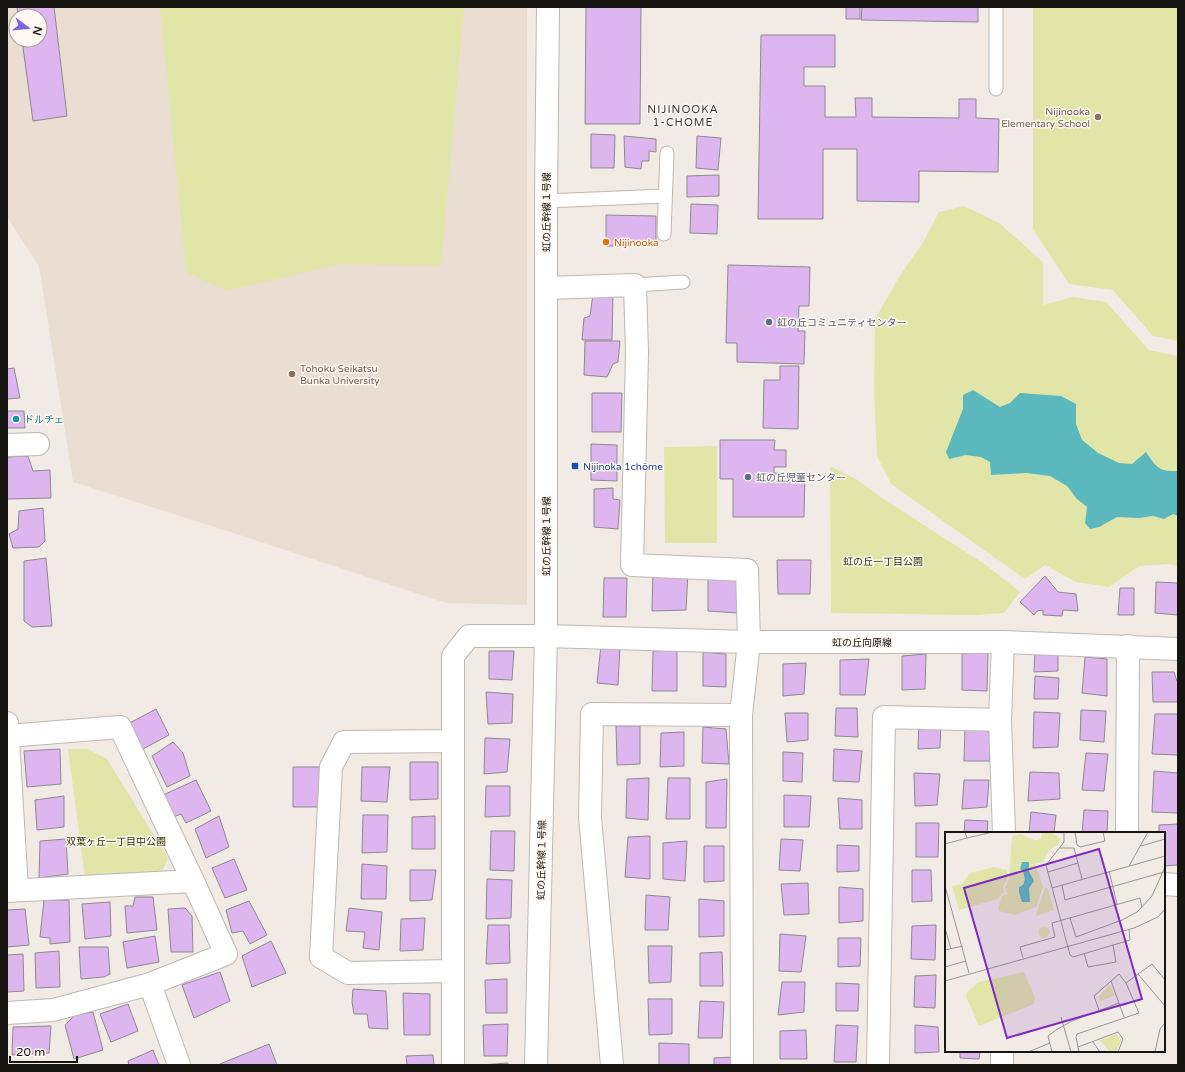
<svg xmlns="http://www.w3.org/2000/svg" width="1185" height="1072" viewBox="0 0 1185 1072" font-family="'Varela Round','Noto Sans JP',sans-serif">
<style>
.built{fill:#eaded2;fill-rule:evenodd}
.green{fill:#e1e5a8}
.water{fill:#5bb8bd}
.building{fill:#deb6ef;stroke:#8d898f}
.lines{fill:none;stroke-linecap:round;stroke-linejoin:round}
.service-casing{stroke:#beb8b2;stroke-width:15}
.minor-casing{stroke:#beb8b2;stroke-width:24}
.tertiary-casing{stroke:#beb8b2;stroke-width:24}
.service{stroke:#fff;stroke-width:13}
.minor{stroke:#fff;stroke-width:22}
.tertiary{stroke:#fff;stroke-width:22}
.education-dot{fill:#8d6e63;stroke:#fff8f2;stroke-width:1.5}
.food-dot{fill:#e8710a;stroke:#fff8f2;stroke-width:1.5}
.service-dot{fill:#5c6f8a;stroke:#fff8f2;stroke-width:1.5}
.culture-dot{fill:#0f9aa8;stroke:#fff8f2;stroke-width:1.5}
.transit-dot{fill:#1a4fb4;stroke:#fff8f2;stroke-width:1.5}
.labels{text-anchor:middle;stroke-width:3;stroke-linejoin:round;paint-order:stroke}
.education-label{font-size:10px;fill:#785e54;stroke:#fff8f2;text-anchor:end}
.street-label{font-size:10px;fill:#171512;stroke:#fff8f2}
.food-label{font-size:10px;fill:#c56008;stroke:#fff8f2;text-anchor:start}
.service-label{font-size:10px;fill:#4e5e75;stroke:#fff8f2;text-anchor:start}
.culture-label{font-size:10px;fill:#0d838f;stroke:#fff8f2;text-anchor:start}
.transit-label{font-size:10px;fill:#164399;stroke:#fff8f2;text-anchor:start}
.park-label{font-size:10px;fill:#333400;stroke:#fff8f2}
.neighbourhood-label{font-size:11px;letter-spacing:1px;fill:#3c3732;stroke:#fff8f2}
.inset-road{fill:none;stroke:#9a9591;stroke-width:1}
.view{fill:#7b2cbf;fill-opacity:0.15;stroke:#7b2cbf;stroke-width:2}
.inset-edge{fill:none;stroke:#171512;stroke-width:2}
</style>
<rect width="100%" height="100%" fill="#f2ebe5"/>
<path class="built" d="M7,7H527V605L446,603L249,538L73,482L39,266L7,217ZM16,16H40V40H16Z"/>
<path class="green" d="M160,7H464L441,266L340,264L227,291L186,272Z
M1033,7H1178V341L1153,336L1113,290L1069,284L1033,229Z
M964,206L999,223L1043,262V305L1073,297L1106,302L1149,350L1178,356V566L1169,564L1139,566L1109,587L1076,582L1045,565L1025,579L891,484L877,456L874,393L875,319L899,277L924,241L939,212Z
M717,446V543H665L664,447Z
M830,466L856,479L882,498L986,565L1020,592L1004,613L976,615L831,613Z
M68,749H88L107,759L168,858L161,874L85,878Z"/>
<path class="water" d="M973,390L1000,407L1010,403L1020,393L1061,396L1076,404V424L1082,440L1098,453L1119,463L1132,464L1146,452C1156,467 1159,472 1178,471V516L1173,514L1164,519L1153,516L1139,518L1117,517L1099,527L1090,529L1085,523L1087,507L1077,499L1067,486L1050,476L1027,473L991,475L990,462L981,457L966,455L949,459L946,452L963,409V395Z"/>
<path class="building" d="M17,7H54L67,116L33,121L22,40H40V16H18Z
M586,7H641L640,124H585Z
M846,7H860V19H846Z
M862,7H978V22L861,20Z
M761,35H835V67H804V86H825V117H856L855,98H872V117L959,118V99H976V118L999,119L998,172L919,171V202L857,201V149H823V219H758Z
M591,134L615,135L614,168H591Z
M624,136L656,139V152L649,151V161H642L641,169L625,167Z
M697,136L721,138L718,170L696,168Z
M719,175V196L687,197V176Z
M691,204L718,205L717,234L690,233Z
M606,215L656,216V246H606Z
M728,265L810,267L809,306H799L798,331H805L804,364L737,362V343H726Z
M593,294L613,295L612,340H582L584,318L590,316Z
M585,341H620L618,362L613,364L607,377L584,375Z
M780,366H799L798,429L763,428L764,380H780Z
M14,368L20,398L7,399V369Z
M592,393H622L621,432H592Z
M7,411H24L25,428H7Z
M720,440H775L774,450H786V467H774V473H805L804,517H733V479H720Z
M591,444L617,445V481L591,480Z
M28,456L33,471L50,470L51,498L7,499V457Z
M613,488V499L620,500L618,529L594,527V489Z
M43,508L45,541L39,547L13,548L9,534L18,529L19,511Z
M46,558L52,626L32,627L24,621V561Z
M777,560H811L810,594H778Z
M653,570L688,572L686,610L652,611Z
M737,575L738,613L708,611V576Z
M1045,576L1058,592L1076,594L1078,611L1063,610L1062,616L1043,615V610L1037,611L1034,615L1020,602Z
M604,578H627L626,617H603Z
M1156,582L1178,583V615L1155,613Z
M1120,588H1134V615H1118Z
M601,645L620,646L618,685L597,683Z
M1058,649V671L1034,672L1035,650Z
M677,650V691H652L653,651Z
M489,651H514L512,680L489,679Z
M703,652L726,654V687L703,686Z
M988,652L987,691L962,690V654Z
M926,654L925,689L902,690V656Z
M1085,657L1107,659V696L1082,693Z
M869,659L865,695H840V660Z
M806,663L804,694L783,696V664Z
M1152,672H1174L1177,681H1178V702H1153Z
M1035,676L1059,678L1058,699H1034Z
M486,692L513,694L512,723L488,724Z
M836,708H857L858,737L835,736Z
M156,709L169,735L139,751L124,726Z
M1081,710L1106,711L1104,742L1080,740Z
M1034,712L1060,713L1058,747L1033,748Z
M785,713H808V740L787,742Z
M1155,714H1178V755L1152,754Z
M919,718L941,719L940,748L918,749Z
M616,726H640V764L617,765Z
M703,727L726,729L729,764L702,763Z
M989,727L990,761H964L965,728Z
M684,732V766L660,767L661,733Z
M485,738L510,739L507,772L484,774Z
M173,742L183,753L190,776L167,787L152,756Z
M60,749L61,784L27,787L24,751Z
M834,749L862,751L859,782L833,781Z
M783,752L803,753L802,782L783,781Z
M1086,753L1108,754L1104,791L1082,790Z
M410,762H438V799L410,800Z
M293,767H321V807H293Z
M362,767H390L387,802L361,801Z
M1154,771L1178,773V813L1152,812Z
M1030,772L1059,773L1060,799L1028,801Z
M914,773L940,774L937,805L915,806Z
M649,778L648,820L626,818L627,779Z
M668,778H690V819H666Z
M727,779L726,828H706V782Z
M196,780L211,811L186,823L181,814L171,818L161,796Z
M964,780H989L987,807L962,809Z
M486,786H510V816L485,817Z
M784,795L811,796L809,827H784Z
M64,796V827L37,830L35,800Z
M838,798L862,800V829H840Z
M1084,810L1108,811L1107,833H1082Z
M1031,812L1056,815L1054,833H1029Z
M363,815H388L387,852L362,853Z
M219,816L229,847L206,858L195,829Z
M435,816V849H412V817Z
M965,820L988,821L987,833H964Z
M916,823H939L938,857H916Z
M1178,824V865L1164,866V833H1159V825Z
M491,831H515L514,871L490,870Z
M650,836V879L625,877L628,837Z
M66,839L68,874L39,878L40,841Z
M781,839L803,840L800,871L779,870Z
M687,841L685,881L663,879V843Z
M837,845L859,846V871L837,872Z
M704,846H724V881L704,882Z
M234,859L247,890L225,898L212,868Z
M362,864L387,866L386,899H361Z
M410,870H436L432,900L410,901Z
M912,870H931L932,901L912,902Z
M487,879L512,880L511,918L486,919Z
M808,883L809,914L784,915L781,884Z
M839,887L863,889V921L839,923Z
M646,895L670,897L668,930H645Z
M135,897H153L157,930L127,933L125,906H133Z
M699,899L724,901V936L699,937Z
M44,900H69L70,942L50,944V938L40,937Z
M249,901L267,935L250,944L243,931L232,933L226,910Z
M110,902L111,936L85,939L82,904Z
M185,908L192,916L193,952H171L168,909Z
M349,908L382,912L379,950L363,948L365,932L346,931Z
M25,909L29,945L7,947V910Z
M425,918L423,950L400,951L401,919Z
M488,925H509L510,963L486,964Z
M936,925L935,960L911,959L912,926Z
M780,934L806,936L801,972L779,971Z
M155,936L159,962L127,968L123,942Z
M838,938H861L860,966L838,967Z
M271,941L286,973L252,987L242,956Z
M648,946H672L671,982L649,983Z
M79,947H108L110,974L104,977L81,979Z
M59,951L60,987L36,988L35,953Z
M722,952L723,986H700V953Z
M23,954L24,991L7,992V955Z
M220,972L230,1001L194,1018L182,985Z
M936,975L935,1008L914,1007L915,976Z
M507,979V1013H486L485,980Z
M782,982H805L804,1012L778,1015Z
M836,983L859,984L858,1011H836Z
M353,989L386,991L388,1029L369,1028L367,1014H354L352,1002Z
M403,993L430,994V1035H404Z
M648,999H672V1034L649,1035Z
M700,1001L724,1002L722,1038H698Z
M128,1004L138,1031L111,1042L100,1014Z
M93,1012L103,1050L74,1059L65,1025L75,1015Z
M508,1024L507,1056H484L483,1025Z
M836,1025L858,1026L856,1062H834Z
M915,1025L938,1027L939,1052L915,1053Z
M51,1026L49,1053L12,1055L13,1027Z
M806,1030L807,1059H780V1031Z
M659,1043L689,1044V1065H659Z
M269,1044L277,1065H221L220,1064Z
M153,1050L159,1065H129L128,1061Z
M960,1051H980L979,1059L960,1058Z
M433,1055L434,1065H407L406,1056Z
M733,1057V1065H714V1058Z
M508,1063V1065H481Z"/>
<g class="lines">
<defs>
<path id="service" d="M996,89V7
M546,201L665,196
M664,234L667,153
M635,285L683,282"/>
<path id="minor" d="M547,288L635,285L637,353L632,565L747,570L749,642L741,715L742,1065
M7,445L38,444
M1003,642L1000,720L1004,833
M7,723L17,890
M8,736L120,727L193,881L226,954L150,984L179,1065
M1127,833L1128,646
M1164,884L1178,885
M7,891L193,881
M453,971L348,973L321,957L331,767L344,742L453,741
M7,1013L53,1010L150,984
M453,1065V656L469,636H546L749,642H1003L1178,649
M612,1065L590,817L592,714L741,715
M878,1065L884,717L1000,720
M1002,1065V1051"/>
<path id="tertiary" d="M536,1065L546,636V201L548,7"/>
</defs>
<use href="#service" class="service-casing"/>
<use href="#minor" class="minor-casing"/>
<use href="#tertiary" class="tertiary-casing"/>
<use href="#service" class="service"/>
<use href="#minor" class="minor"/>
<use href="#tertiary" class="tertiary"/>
</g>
<g class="education-dot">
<circle cx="1098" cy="117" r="4"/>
<circle cx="292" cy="374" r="4"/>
</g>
<circle class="food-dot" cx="606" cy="242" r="4"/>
<g class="service-dot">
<circle cx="769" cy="322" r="4"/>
<circle cx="748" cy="477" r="4"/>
</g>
<circle class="culture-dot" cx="16" cy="419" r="4"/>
<rect class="transit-dot" x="571" y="462" width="8" height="8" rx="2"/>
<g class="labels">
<g class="education-label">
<text x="1090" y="115">Nijinooka<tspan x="1090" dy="12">Elementary School</tspan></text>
<text x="300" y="372" text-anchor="start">Tohoku Seikatsu<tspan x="300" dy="12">Bunka University</tspan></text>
</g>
<g class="street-label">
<text transform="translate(546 212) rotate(-90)" y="4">虹の丘幹線１号線</text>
<text transform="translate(546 536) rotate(-90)" y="4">虹の丘幹線１号線</text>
<text x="862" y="646">虹の丘向原線</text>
<text transform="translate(541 860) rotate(-89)" y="4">虹の丘幹線１号線</text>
</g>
<g class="food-label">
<text x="614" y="246">Nijinooka</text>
</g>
<g class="service-label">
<text x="777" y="326">虹の丘コミュニティセンター</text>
<text x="756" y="481">虹の丘児童センター</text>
</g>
<g class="culture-label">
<text x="24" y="423">ドルチェ</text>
</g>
<g class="transit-label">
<text x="583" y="470">Nijinoka 1chōme</text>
</g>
<g class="park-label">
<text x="883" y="565">虹の丘一丁目公園</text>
<text x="116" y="845">双葉ヶ丘一丁目中公園</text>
</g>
<g class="neighbourhood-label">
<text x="683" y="113">NIJINOOKA<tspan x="683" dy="13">1-CHOME</tspan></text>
</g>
</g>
<g transform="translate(945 832)">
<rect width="220" height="220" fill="#f2ebe5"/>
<path d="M97,0H106L116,7L113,13L104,18L98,30L90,32L98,55L91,75L70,83L54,79L53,76L57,64L62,63L60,55L64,48L67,4L75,2L90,8L96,7ZM48,35L62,38V48L58,54L59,60L53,67L14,78L7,54L17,52L25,41ZM100,55L103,57L109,78L91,84ZM93.5 100a5.5 5.5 0 1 1 11 0a5.5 5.5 0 1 1-11 0ZM79,140L90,166L89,172L34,194L21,165L22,160L34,150ZM164,153L170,163L154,170V165ZM172,202L176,209L171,220H165L155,208Z" fill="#e1e5a8"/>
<path d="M77,30H84V39L89,49L84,56L85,70H77L74,60V55L78,53L80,47L78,39L75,37Z" fill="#5bb8bd"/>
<path class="inset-road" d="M20,0L22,6L48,0M119,0V10L101,33L125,123L128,125L185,108L184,97M130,0L132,13L135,15L160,9L158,0M0,12L22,6M196,14L220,7M115,16H129L137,47M184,34L203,0M164,39L172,72M103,40L133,31M117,53L120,68L219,40M0,54L24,141M107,56L220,24M125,86L131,105L177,88L192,80L207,64L220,35M0,96L6,117M0,118L18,114M139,121L143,135L171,130L168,113M78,126L75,115L110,105L107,91L195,66L197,76M0,135L21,129M193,142L207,132L220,148M0,149L189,96L213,85L220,77M166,149L179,185M154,178L149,164L174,142L181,151L193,142L220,174M116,185L126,220M148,210L155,220M133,215L173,200L178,207L173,220M83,220L105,211M107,220L103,204L111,198L127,189L174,171M134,220L131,205L132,202L194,181L181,151M210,220L215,197L220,191"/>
<path class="view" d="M154,17L197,167L62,206L19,56Z"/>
<rect width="220" height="220" class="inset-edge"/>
</g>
<rect width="1185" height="1072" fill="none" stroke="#171512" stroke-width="16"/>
<g transform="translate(28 28) rotate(106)"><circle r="19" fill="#fff8f2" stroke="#a29d98"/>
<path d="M0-3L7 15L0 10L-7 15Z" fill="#8162dd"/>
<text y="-6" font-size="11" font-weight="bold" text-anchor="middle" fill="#171512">N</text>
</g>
<path d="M10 1056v6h67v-6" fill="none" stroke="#171512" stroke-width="2"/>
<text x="16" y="1056" font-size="12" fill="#171512" stroke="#fff8f2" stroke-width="3" paint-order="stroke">20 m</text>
</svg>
